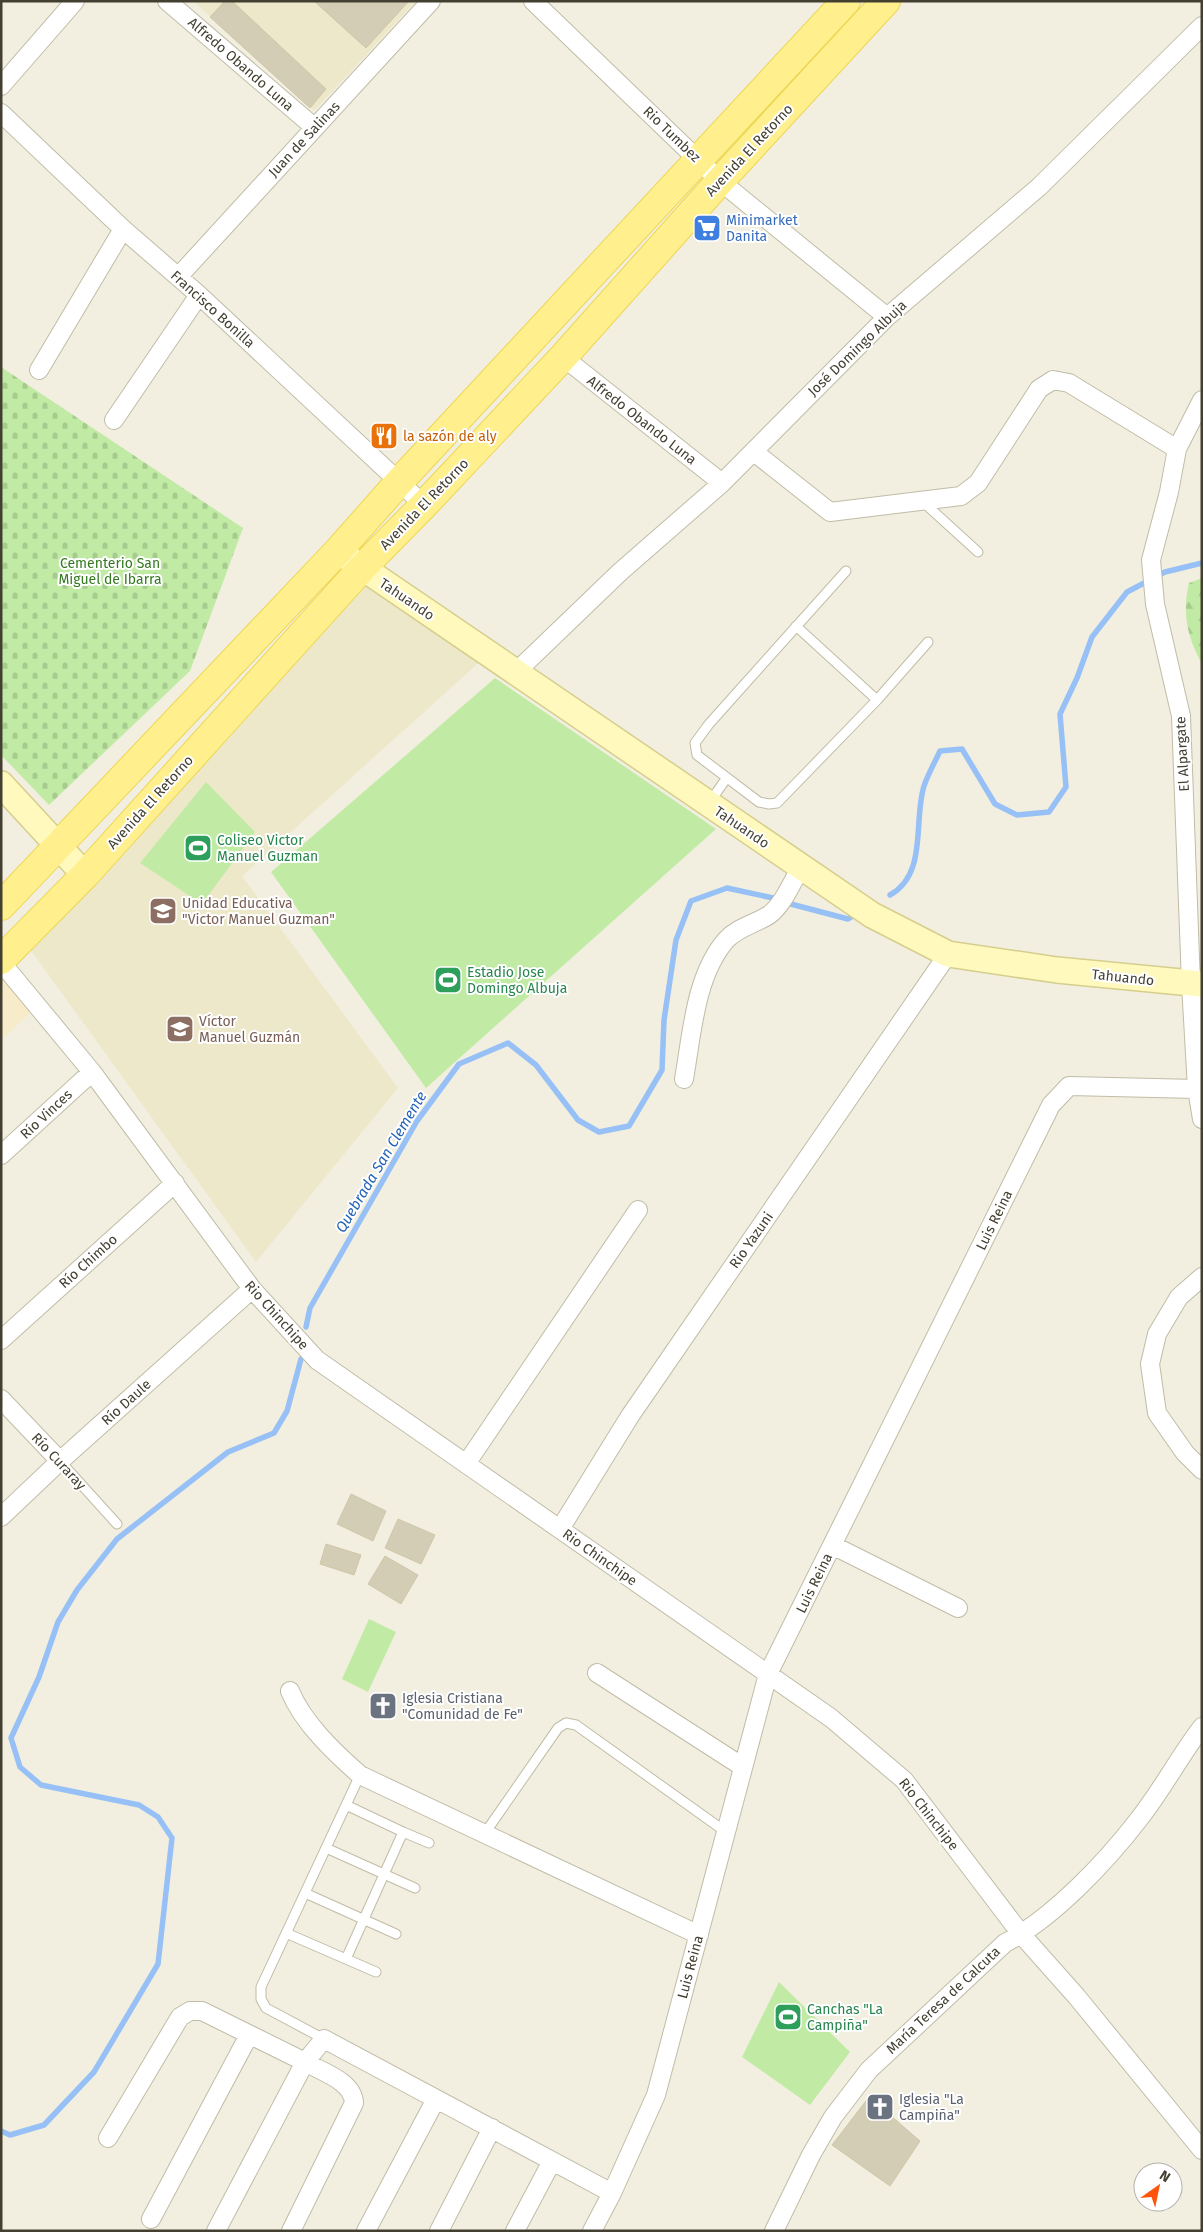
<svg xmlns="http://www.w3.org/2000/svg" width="1203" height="2232" viewBox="0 0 1203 2232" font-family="'Fira Sans',sans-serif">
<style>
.commercial{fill:#f7ebc9}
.education{fill:#ede8c9}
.forest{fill:url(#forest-firs)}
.cemetery{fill:url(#cemetery-stones)}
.pitch{fill:#c1eba5}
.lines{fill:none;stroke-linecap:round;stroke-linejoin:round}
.stream{stroke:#96c0f6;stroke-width:5.5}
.building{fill:#d4cdb5;stroke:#d0c6a8}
.lane-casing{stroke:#c0bca6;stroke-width:11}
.street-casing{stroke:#c0bca6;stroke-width:20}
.secondary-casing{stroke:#d6ce8c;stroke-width:28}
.primary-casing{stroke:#edd654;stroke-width:30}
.lane{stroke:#fff;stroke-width:9}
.street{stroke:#fff;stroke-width:18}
.secondary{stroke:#fff9be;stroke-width:25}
.primary{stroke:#fff08d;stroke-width:28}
.labels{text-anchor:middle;stroke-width:4;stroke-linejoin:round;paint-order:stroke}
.street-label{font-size:14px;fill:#433f31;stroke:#fff}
.shop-label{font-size:14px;fill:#366cbe;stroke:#fff;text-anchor:start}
.food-label{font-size:14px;fill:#c56008;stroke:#fff;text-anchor:start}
.park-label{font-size:14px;fill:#357921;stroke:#fff}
.leisure-label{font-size:14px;fill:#27864d;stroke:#fff;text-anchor:start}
.education-label{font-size:14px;fill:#785e54;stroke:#fff;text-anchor:start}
.worship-label{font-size:14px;fill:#5b616d;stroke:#fff;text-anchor:start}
.water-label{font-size:15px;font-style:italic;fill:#2362b7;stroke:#fff}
</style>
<defs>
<pattern id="forest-firs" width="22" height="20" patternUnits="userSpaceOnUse" patternTransform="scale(1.25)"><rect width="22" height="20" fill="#c1eba5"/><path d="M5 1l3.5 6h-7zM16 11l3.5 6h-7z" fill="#a7cb8e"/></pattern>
<pattern id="cemetery-stones" width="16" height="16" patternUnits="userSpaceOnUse" patternTransform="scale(1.25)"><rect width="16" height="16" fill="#c1eba5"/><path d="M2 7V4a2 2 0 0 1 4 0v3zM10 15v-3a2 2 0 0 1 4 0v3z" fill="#a7cb8e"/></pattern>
</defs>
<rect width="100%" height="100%" fill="#f2efe1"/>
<path class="commercial" d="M1,978L32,1011L1,1040Z"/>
<path class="education" d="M193,1H416L314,111Z
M369,576L483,659L242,876L398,1088L256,1262L27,945Z"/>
<path class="forest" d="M1202,578V664C1187,637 1182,613 1189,583Z"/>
<path class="cemetery" d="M1,367L243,528L190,671L49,805L1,755Z"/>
<path class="pitch" d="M495,678L716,829L426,1088L271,872Z
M206,782L255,832L202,904L140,863Z
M369,1619L396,1632L368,1692L342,1679Z
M779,1982L850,2052L810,2105L742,2057Z"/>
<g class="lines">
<path class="stream" d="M890,895C928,874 913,821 924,786C928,774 935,762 940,751L962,749L995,804L1017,815L1049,812L1066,787L1060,714L1077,678L1092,637L1127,592L1165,572L1202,563
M787,903L848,919L853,916
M306,1327L310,1308L417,1121L459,1064L508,1043L536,1065L578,1120L599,1132L629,1126L662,1070L664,1020L676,940L691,901L727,888L773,898
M1,2131L10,2135L44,2125L94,2072L158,1964L172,1838L158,1817L139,1805L41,1785L20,1767L11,1738L39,1677L58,1622L77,1590L117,1539L228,1452L274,1433L287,1411L301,1359"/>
</g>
<path class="building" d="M225,1H232L326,89L310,108L210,17Z
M314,1H409L366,48Z
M351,1494L386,1511L373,1541L337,1524Z
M398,1519L435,1535L421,1564L385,1548Z
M326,1544L361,1555L354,1575L320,1564Z
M385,1556L418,1575L401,1604L368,1584Z
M869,2097L920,2141L890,2186L832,2145Z"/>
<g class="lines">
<defs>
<path id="lane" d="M922,501L978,552
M846,571L709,724L695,743L697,755L759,802L769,804L777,803L877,700L928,642
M796,626L877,700
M709,803L726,779
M60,1461L117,1524
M403,1832L429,1843
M485,1833L558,1728L566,1723L576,1725L726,1832
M326,1848L415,1888
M305,1893L396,1934
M286,1933L346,1959L403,1832L346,1805
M346,1959L376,1972
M324,2039L266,2008L261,1999V1987L360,1775"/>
<path id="street" d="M167,1L314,127
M533,1L720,181L887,317
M1,86L75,1
M1,113L123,229L199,295L424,505
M178,277L431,1
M563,357L722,483
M39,370L123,229
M1202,400L1177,449L1169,492L1151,560L1155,604L1181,716L1191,984L1197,1089L1202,1119
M114,420L199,295
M754,452L830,512L961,496L978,483L1039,389L1053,380L1069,383L1177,449
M516,672L620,572L722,483L887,317L1039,187L1202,26
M1,962L92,1072L252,1289L317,1360L831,1718L904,1780L1021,1934L1077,1997L1202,2150
M684,1079C692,1034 695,976 726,940C738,927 755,924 769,915C783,905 792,882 801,867
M1,1155L92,1072
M1202,1277L1179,1297L1157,1334L1150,1364L1157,1413L1185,1453L1202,1470
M1,1340L175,1183
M1,1399L60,1461
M466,1464L638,1210
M1,1517L60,1461L252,1289
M560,1529L630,1416L948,954
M832,1545L958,1608
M597,1673L743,1767
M290,1691C303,1723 334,1752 360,1775L699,1935
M108,2138L180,2017L190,2011H202L305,2062L324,2039L612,2193
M151,2219L249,2035
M216,2231L305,2062C322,2072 353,2081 354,2103L291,2231
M366,2231L436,2099
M439,2231L492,2128
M515,2231L552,2161
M592,2231L612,2193L656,2095L768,1674L1051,1105L1069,1086L1197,1089
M774,2231L811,2155L833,2117L869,2070L1005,1943C1053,1918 1106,1862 1139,1819C1162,1790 1179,1757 1202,1727"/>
<path id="secondary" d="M338,551L872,915L948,954L1057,970L1202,984
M1,784L85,875"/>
<path id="primary" d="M1,906L338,551L400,481L846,1
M1,960L85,875L362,568L424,505L563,357L720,181L886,1"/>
</defs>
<use href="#lane" class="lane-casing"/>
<use href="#street" class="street-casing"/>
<use href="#secondary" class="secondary-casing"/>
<use href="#primary" class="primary-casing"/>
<use href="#lane" class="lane"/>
<use href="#street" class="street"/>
<use href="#secondary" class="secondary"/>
<use href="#primary" class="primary"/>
</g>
<defs>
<symbol id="supermarket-square" viewBox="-11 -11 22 22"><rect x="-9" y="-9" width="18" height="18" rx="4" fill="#3f7fe0" stroke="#fff"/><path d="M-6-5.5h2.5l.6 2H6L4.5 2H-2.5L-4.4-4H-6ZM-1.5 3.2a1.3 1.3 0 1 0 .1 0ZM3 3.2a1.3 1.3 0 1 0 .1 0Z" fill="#fff"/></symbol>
<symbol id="restaurant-square" viewBox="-11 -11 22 22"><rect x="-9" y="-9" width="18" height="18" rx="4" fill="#e8710a" stroke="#fff"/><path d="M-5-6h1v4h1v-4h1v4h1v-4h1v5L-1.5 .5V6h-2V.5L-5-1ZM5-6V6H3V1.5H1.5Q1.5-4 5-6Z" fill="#fff"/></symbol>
<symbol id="stadium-square" viewBox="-11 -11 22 22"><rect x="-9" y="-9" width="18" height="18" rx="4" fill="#2e9e5b" stroke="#fff"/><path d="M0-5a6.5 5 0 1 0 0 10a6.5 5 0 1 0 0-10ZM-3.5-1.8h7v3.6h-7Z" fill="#fff"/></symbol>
<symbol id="university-square" viewBox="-11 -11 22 22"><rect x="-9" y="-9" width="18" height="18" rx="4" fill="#8d6e63" stroke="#fff"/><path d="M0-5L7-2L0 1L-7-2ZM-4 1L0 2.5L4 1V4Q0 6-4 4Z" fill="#fff"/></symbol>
<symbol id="school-square" viewBox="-11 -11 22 22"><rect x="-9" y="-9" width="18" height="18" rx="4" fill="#8d6e63" stroke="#fff"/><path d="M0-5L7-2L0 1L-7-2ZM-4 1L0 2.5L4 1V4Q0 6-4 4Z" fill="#fff"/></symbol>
<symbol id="church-square" viewBox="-11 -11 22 22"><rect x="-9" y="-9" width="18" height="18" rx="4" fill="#6b7280" stroke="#fff"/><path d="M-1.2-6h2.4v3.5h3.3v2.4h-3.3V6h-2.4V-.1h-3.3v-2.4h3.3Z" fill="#fff"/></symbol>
</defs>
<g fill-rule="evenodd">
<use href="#supermarket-square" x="691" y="212" width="32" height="32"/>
<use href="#restaurant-square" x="368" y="420" width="32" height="32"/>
<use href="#stadium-square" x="182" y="832" width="32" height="32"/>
<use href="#university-square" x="147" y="895" width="32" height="32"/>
<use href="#stadium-square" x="432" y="964" width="32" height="32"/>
<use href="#school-square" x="164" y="1013" width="32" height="32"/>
<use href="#church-square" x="367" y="1690" width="32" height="32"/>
<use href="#stadium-square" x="772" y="2001" width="32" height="32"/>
<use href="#church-square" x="864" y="2091" width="32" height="32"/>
</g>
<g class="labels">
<g class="street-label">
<text transform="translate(241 64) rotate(41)" y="5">Alfredo Obando Luna</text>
<text transform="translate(672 134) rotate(44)" y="5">Rio Tumbez</text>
<text transform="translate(304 139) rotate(-47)" y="5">Juan de Salinas</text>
<text transform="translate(749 150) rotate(-47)" y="5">Avenida El Retorno</text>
<text transform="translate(213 309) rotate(42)" y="5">Francisco Bonilla</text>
<text transform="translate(857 348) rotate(-44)" y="5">José Domingo Albuja</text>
<text transform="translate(642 420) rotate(38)" y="5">Alfredo Obando Luna</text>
<text transform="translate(424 504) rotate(-46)" y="5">Avenida El Retorno</text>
<text transform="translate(407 599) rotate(34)" y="5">Tahuando</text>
<text transform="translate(1182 754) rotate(-93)" y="5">El Alpargate</text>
<text transform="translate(150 802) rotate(-48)" y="5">Avenida El Retorno</text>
<text transform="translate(742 827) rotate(34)" y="5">Tahuando</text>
<text transform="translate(1123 977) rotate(6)" y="5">Tahuando</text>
<text transform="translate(46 1114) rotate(-43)" y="5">Río Vinces</text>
<text transform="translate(994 1220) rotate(-64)" y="5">Luis Reina</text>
<text transform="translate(751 1240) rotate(-55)" y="5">Rio Yazuni</text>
<text transform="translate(88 1261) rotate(-42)" y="5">Río Chimbo</text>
<text transform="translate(277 1315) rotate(48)" y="5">Rio Chinchipe</text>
<text transform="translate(126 1402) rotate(-42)" y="5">Río Daule</text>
<text transform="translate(59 1461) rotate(47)" y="5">Río Curaray</text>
<text transform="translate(600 1557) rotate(35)" y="5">Rio Chinchipe</text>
<text transform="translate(814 1583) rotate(-64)" y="5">Luis Reina</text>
<text transform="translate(929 1814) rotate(52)" y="5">Rio Chinchipe</text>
<text transform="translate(690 1967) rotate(-75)" y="5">Luis Reina</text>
<text transform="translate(943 2000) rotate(-43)" y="5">María Teresa de Calcuta</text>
</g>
<g class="shop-label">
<text x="726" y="225">Minimarket<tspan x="726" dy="16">Danita</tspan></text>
</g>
<g class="food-label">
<text x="403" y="441">la sazón de aly</text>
</g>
<g class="park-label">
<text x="110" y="568">Cementerio San<tspan x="110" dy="16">Miguel de Ibarra</tspan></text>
</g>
<g class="leisure-label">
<text x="217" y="845">Coliseo Victor<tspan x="217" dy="16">Manuel Guzman</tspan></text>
<text x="467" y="977">Estadio Jose<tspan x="467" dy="16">Domingo Albuja</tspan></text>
<text x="807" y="2014">Canchas "La<tspan x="807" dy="16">Campiña"</tspan></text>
</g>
<g class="education-label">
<text x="182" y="908">Unidad Educativa<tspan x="182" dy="16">"Victor Manuel Guzman"</tspan></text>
<text x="199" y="1026">Víctor<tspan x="199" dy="16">Manuel Guzmán</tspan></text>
</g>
<g class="worship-label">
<text x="402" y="1703">Iglesia Cristiana<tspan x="402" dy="16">"Comunidad de Fe"</tspan></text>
<text x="899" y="2104">Iglesia "La<tspan x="899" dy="16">Campiña"</tspan></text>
</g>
<g class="water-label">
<text transform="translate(381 1162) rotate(-59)" y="5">Quebrada San Clemente</text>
</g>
</g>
<rect width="1203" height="2232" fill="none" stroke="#433f31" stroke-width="5"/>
<g transform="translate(1158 2187) rotate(33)"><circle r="24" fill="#ffffff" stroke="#b4b2ad"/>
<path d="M0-4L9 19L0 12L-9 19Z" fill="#ff540b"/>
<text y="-8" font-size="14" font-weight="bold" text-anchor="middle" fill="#433f31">N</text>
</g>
</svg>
